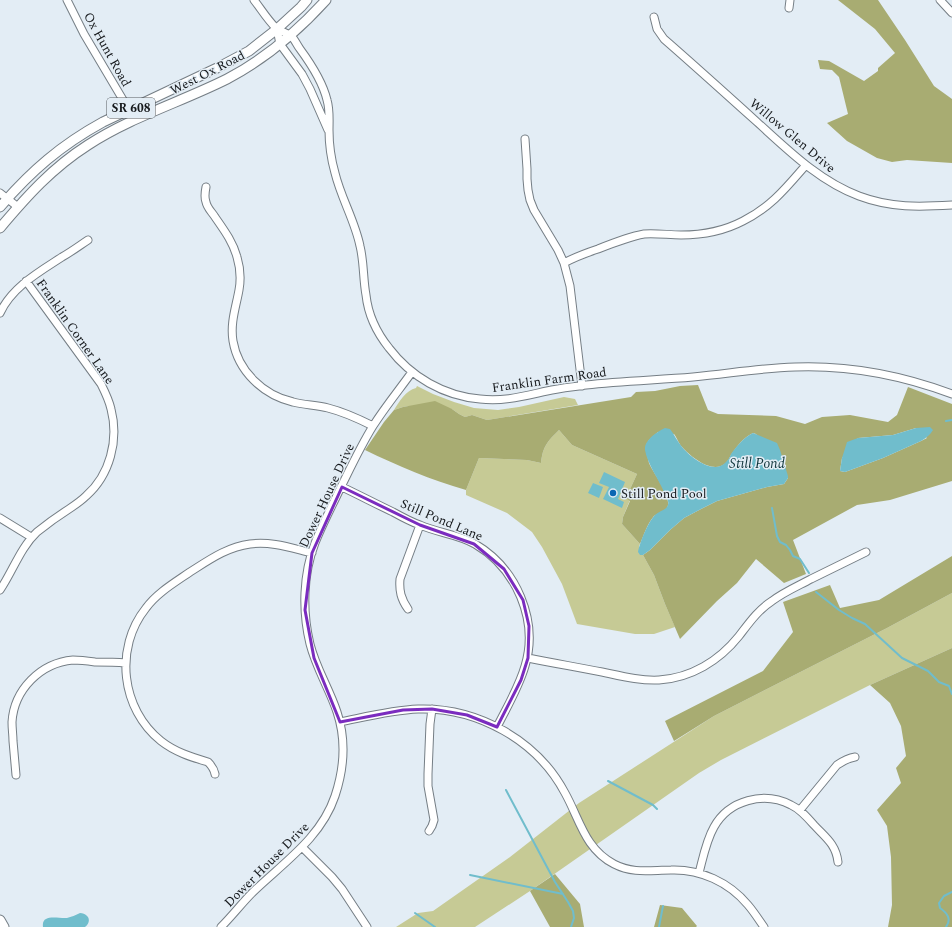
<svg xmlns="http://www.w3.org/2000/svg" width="952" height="927" viewBox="0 0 952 927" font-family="Spectral,serif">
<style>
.green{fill:#c6ca95}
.forest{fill:#a8ac72;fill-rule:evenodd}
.water{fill:#70bdcc}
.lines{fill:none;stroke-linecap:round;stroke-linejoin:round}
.stream{stroke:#70bdcc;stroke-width:2}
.minor-casing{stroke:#757e85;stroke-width:9}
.major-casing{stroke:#757e85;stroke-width:11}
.minor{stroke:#fff;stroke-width:7}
.major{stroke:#fff;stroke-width:9}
.marked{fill:none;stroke:#7b2cbf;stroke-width:3;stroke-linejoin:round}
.poi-dot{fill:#0b66b3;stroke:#e3edf5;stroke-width:1.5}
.labels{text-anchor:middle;stroke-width:3;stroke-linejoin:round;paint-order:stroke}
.shield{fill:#e3edf5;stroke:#54595d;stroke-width:1}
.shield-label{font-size:12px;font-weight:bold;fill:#16191c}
.street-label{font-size:13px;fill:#16191c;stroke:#e3edf5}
.poi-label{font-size:13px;fill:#16191c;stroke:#e3edf5;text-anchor:start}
.water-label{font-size:14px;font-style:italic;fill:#0f353b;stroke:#e3edf5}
</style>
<rect width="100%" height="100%" fill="#e3edf5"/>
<path class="green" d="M417,386L433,394L454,402L474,408L498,410L519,407L564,397L575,399L578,405L487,420L472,415L465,417L459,414L452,409L409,406L403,407L394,410C399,402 406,390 416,388Z
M559,430L572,445L637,474L626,498L630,500L623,517L622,524L640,544L639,546L640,555H643L654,575L665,604L675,627L654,634H635L577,624L562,584L542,547L532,532L507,513L466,495V490L479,458L527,460L541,463C543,446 547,442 559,430Z
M952,593V648L870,685L721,760L699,773L530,891L475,927H396L418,913L433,911L510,857L579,803L714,716L887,628Z"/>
<path class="forest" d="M838,0H878L905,40L934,86L952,99V163L907,160L892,162L877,158L847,141L827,123L848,114L839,77L832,70L820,69L818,60L829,61L864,81L878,71V68L895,53L875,29Z
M698,385L708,410L718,414L776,416L805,424L822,417L850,415L888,422L897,415L908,387L952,404V481L890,500L857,505L793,540L806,574L784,583L756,559L737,583L717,601L680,639L665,604L654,575L643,555L650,550L670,530L684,518L701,509L717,501L767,487L784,484L788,478L756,434L753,433C743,438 737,446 731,455C729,458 728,461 726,463C713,475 691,457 682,447C679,444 677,438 674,434L658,432L649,440L646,445C647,450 647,457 649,463C653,473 673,498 667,508C664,512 658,513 654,516C647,524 644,535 640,544L622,524L623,517L630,501L626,498L637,474L572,445L559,430C547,442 543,446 541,463L527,460L479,458L466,490C431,480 398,466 365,450L384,422L394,410L403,407L435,401L452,409L459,414L465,417L472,415L487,420L631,397L636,392L655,391L680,386ZM916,428L927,438L921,441L883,458L845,472L840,471L842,458L858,438L893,435Z
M952,556V593L887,628L714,716L674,741L665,721L763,671L793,632L783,602L830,585L840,608L879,600Z
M952,648V927H888L892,905L891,857L887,826L877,810L901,783L896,768L906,756L901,726L890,703L870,685Z
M555,874L580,904L584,927H550L530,891Z
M660,905L682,908L697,926L696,927H654Z"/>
<path class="water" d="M930,427L933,430C930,435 926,438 921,441L883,458L845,472L840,471L842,458L847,442L858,438L893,435L916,428Z
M665,428L670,429C674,434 677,441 682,447C690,457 714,476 726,462C728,460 730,457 731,454C737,446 743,438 753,433L777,443L780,450L788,476V478L784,484L767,487L717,501L701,509L684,518L670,530L650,550L643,555H640L638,552C640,542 648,522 655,515C660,510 670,510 668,501C667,498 665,495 664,492C659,480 647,463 645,450C644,440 657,432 665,428Z
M604,472L625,482L618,499L624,502L622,508L603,499L609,487L599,483Z
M593,483L603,487L599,498L588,493Z
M80,913C89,914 92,921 85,927H43C41,913 59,919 67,918C71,917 76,915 80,913Z"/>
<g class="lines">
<path class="stream" d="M946,421L952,420
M772,508L777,536L780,542L786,545L790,550L793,556L800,559L809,573
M816,592L839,610L852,618L865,624L902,658L928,671L939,682L949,686L952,694
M608,781L653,805L657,809
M506,790L555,882L568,902L573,911L574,918L571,927
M470,875L563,894
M415,913L435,927
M659,927L663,906
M946,927C952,919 947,913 940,908L939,903L944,896L952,892"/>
<defs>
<path id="minor" d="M67,0L84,34L129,110
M254,0C261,9 267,19 275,27C280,32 287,32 292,37C295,40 297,45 300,49C311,64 323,83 327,100C330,110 329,120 329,130C329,144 331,159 335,173C341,198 355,221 360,246C364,262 363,279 366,295C368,314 377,333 389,348C411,377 444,396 480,399C503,402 524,396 547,391C560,388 573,387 586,385C621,381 657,380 693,377C727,374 760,368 795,367C849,365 901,375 952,394
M940,0L952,13
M789,8L790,0
M654,17L657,29L664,39C695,66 726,94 757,122C788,150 819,181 859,196C891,208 919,207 952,205
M277,29L280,44L302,74L310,89L328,130
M525,139L527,169V179L528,190L530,200L534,210L558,250L564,263L570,286L582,386
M206,187C205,192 204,197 206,202C207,208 212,212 215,217C224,230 233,242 237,257C240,267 241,279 239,290C236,307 230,323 233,341C238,371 263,395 293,402C304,405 317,405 328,408C344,412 359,419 373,426
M0,193L18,207
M564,263C575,257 586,253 598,249C613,243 628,237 644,234C656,233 669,235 681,235C702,235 724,231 743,221C771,207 786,188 806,165
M0,313C12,287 39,272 62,257C71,252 79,246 88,240
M342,487C359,495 376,504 393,512C402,517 411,522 420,525C438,533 458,534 475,544C516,568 539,620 525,666C519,687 507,707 497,727
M0,518L31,537
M0,590C13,571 20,548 37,532C47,524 58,516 69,509C75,505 81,501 86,496C110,475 119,440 111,409C109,400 105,392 101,384L26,281
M408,609C401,599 399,591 400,579L420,525
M528,658C552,663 577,667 602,672C621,676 640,681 659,680C691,678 719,661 739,636C749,623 758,610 772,601C784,592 798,586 811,579C829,570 848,561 866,552
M340,722C365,717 392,710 418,709C477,707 537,740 565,793C580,820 585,849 614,864C633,874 651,870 671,870C700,869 729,882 748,905C754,912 759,920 764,927
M215,774C214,769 212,766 208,762C191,757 175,752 161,741C121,709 114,648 146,608C157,593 174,583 190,572C209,560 227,547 250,544C271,541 291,548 312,553
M16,775C15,763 14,752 13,741C13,735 12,729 12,722C14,690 40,663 73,660C80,660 88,661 95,662C105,662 115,662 125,663
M800,810L837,765C843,761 848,758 855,757
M429,831L432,826L434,820L428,786V774L430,724L432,709
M302,847L332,877L342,889L367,927
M699,873C703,858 706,841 714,827C729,800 764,791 791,805C800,809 807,817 814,825C825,837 836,844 838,862
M221,927C232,916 242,903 253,892C283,863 321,838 335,796C344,769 346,739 337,712C329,688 316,668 310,644C302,611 303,574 315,543C322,525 331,508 339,491C350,469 360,447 373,426C385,407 399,390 412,372"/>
<path id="major" d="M0,207C31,171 61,145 103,122L217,68L249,51L277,29L301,7L307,0
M0,228C27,196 52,168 88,145C131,117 181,102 227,79C265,59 297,32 326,0
M0,920L4,927"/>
</defs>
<use href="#minor" class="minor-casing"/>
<use href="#major" class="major-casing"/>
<use href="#minor" class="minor"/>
<use href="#major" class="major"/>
</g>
<path class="marked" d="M342,487L420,525L474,544L504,569L523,600L529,626L528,658L521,680L497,727L467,715L432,709L403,710L340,722L314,658L305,610L312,553Z"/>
<circle class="poi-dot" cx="613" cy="493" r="4"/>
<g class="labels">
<rect class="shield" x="107" y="98" width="48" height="20" rx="3"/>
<g class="shield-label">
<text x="131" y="112">SR 608</text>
</g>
<g class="street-label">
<text transform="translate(108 49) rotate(61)" y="5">Ox Hunt Road</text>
<text transform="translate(207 72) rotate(-27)" y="5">West Ox Road</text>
<text transform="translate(793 135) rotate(40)" y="5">Willow Glen Drive</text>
<text transform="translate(76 331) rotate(55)" y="5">Franklin Corner Lane</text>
<text transform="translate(549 379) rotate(-8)" y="5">Franklin Farm Road</text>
<text transform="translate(326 495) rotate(-65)" y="5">Dower House Drive</text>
<text transform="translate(442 519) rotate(23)" y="5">Still Pond Lane</text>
<text transform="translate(266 864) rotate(-45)" y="5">Dower House Drive</text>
</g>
<g class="poi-label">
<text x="621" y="498">Still Pond Pool</text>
</g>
<g class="water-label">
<text x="757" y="468">Still Pond</text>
</g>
</g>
</svg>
